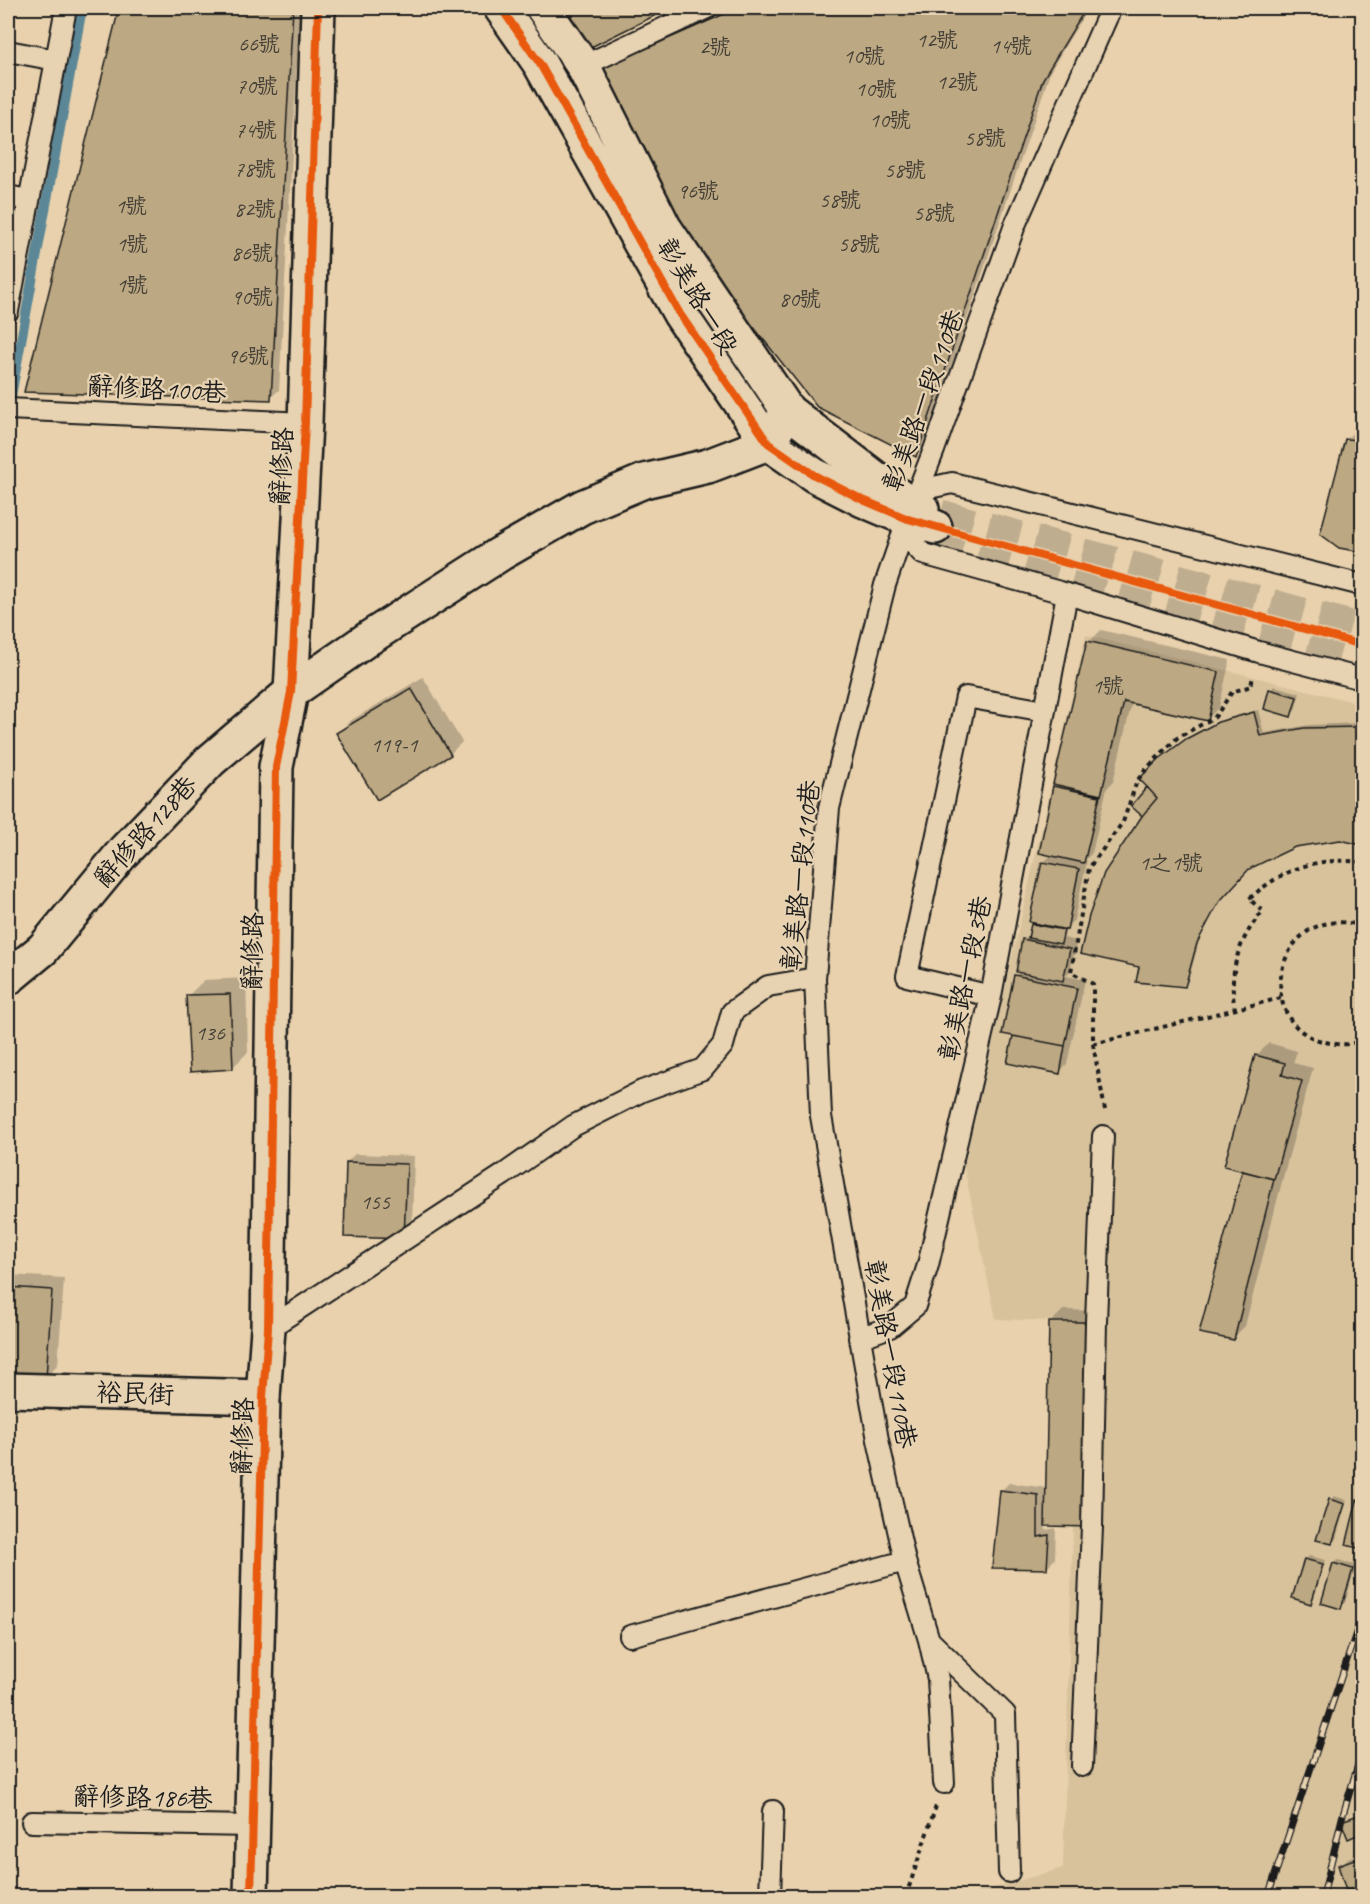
<svg xmlns="http://www.w3.org/2000/svg" width="1370" height="1904" viewBox="0 0 1370 1904" font-family="Caveat,'LXGW WenKai TC',sans-serif">
<style>
.built{fill:#d7c29c}
.shadow{fill:#0003}
.lines{fill:none;stroke-linecap:round;stroke-linejoin:round}
.stream{stroke:#5c8796;stroke-width:10}
.building{fill:#bca882;stroke:#1c1c1c;stroke-width:1.5}
.tertiary-tunnel{stroke:#bfad8f;stroke-width:33;stroke-dasharray:33 16;stroke-linecap:butt}
.service-casing{stroke:#1c1c1c;stroke-width:24}
.minor-casing{stroke:#1c1c1c;stroke-width:38}
.tertiary-casing{stroke:#1c1c1c;stroke-width:38}
.path{stroke:#1c1c1c;stroke-width:4;stroke-dasharray:4.5 4.5;stroke-linecap:butt}
.service{stroke:#e7d2b1;stroke-width:20}
.minor{stroke:#e7d2b1;stroke-width:33}
.tertiary{stroke:#e7d2b1;stroke-width:33}
.rail-casing{stroke:#1c1c1c;stroke-width:7}
.rail{stroke:#e7d2b1;stroke-width:4.5;stroke-dasharray:14;stroke-linecap:butt}
.cycleway-casing{stroke:#e7d2b1;stroke-width:11}
.cycleway{stroke:#e8590c;stroke-width:8}
.labels{text-anchor:middle;stroke-width:4.5;stroke-linejoin:round;paint-order:stroke}
.number-label{font-size:22px;fill:#443f36}
.street-label{font-size:26px;fill:#1c1c1c;stroke:#e7d2b1}
</style>
<rect width="100%" height="100%" fill="#e8d1ac"/>
<filter id="ink" filterUnits="userSpaceOnUse"><feTurbulence type="fractalNoise" baseFrequency=".0167" numOctaves="2"/><feDisplacementMap in="SourceGraphic" scale="12" xChannelSelector="R" yChannelSelector="G"/><feConvolveMatrix kernelMatrix="1 2 1 2 8 2 1 2 1" color-interpolation-filters="sRGB"/></filter>
<g filter="url(#ink)">
<path class="built" d="M1086,635L1362,704V1846L1349,1896H967L1063,1868L1079,1322L996,1319L964,1167Z"/>
<path class="shadow" d="M120,8H300L279,390L270,398L25,391Z
M561,8H667L586,48Z
M730,8H1088L1051,70L924,447L916,455L599,70L607,62Z
M1359,427H1362V550L1339,547L1346,439Z
M1101,630L1230,660L1219,707L1207,719L1132,702L1113,782L1107,788L1092,853L1084,861H1087L1074,920L1066,928L1064,938L1077,941L1070,972L1066,976L1085,980L1067,1064L1059,1072L1015,1035L1016,975L1020,971L1024,940L1031,932L1032,925L1035,922L1043,863L1052,854L1055,787L1058,784L1089,642Z
M423,677L462,742L450,754L338,733L350,721Z
M1274,686L1300,693L1295,711L1291,715L1271,690Z
M1258,710L1264,733L1309,725L1362,723V843L1340,838L1293,846L1248,867L1223,896L1200,938L1188,982L1184,985L1144,816L1149,787L1164,756L1191,736L1224,719Z
M246,978L248,1052L232,1068L188,996L204,980Z
M1269,1043L1297,1051L1293,1063L1313,1068L1286,1166L1245,1326L1233,1338L1201,1332L1244,1170L1226,1165L1257,1055Z
M355,1154L414,1156L412,1230L404,1238L347,1162Z
M8,1275L64,1278L58,1364L46,1377L8,1374Z
M1063,1310L1107,1311L1104,1513L1091,1525H1045L1046,1530L1056,1528L1055,1559L1047,1567L1001,1491L1009,1483L1047,1488L1050,1323Z
M1334,1496L1347,1500L1336,1539L1332,1543L1330,1500Z
M1362,1497V1547L1348,1544L1359,1501Z
M1309,1556L1326,1560L1314,1598L1310,1602L1305,1560Z
M1338,1560L1356,1565L1345,1603L1341,1607L1334,1564Z
M1362,1813V1831L1349,1837L1343,1822L1347,1818Z
M1362,1852V1884L1347,1889L1340,1866L1348,1858Z"/>
<g class="lines">
<path class="stream" d="M8,412L82,8"/>
</g>
<path class="building" d="M119,8H293L271,400L24,392Z
M559,8H670L585,50Z
M738,8H1086L1043,79L916,457L817,407L706,267L597,70Z
M1345,439L1362,440V552L1339,548L1320,534Z
M1087,641L1219,672L1208,721L1124,702L1101,795L1053,784Z
M411,688L451,755L377,800L336,733Z
M1269,689L1297,697L1291,717L1264,709Z
M1254,712L1260,736L1304,728L1362,727V845L1340,840L1295,847L1249,869L1220,901L1214,911L1197,943L1185,987L1136,982L1139,967L1080,954L1089,916L1104,873L1142,816L1131,806L1147,787L1139,779L1159,759L1186,739L1218,722Z
M1053,786L1100,796L1084,863L1039,853Z
M1147,787L1157,798L1142,816L1131,806Z
M1042,862L1079,869L1067,930L1029,922Z
M1031,924L1064,930L1061,944L1028,938Z
M1022,939L1070,949L1063,981L1016,972Z
M1014,975L1077,988L1065,1046L1002,1034Z
M230,994L233,1069L190,1072L186,995Z
M1013,1036L1065,1046L1060,1074L1007,1063Z
M1255,1055L1285,1063L1282,1075L1302,1081L1274,1179L1224,1166Z
M346,1162L407,1164L404,1239L344,1237Z
M1242,1171L1274,1179L1234,1340L1199,1333Z
M8,1287L52,1290L46,1378L8,1376Z
M1049,1322H1096L1092,1527L1045,1526Z
M1000,1490L1038,1495V1537L1049,1535L1047,1569L992,1568Z
M1329,1499L1345,1504L1332,1544L1316,1540Z
M1357,1500L1362,1502V1549L1346,1545Z
M1304,1559L1323,1564L1311,1604L1292,1598Z
M1333,1563L1353,1569L1341,1609L1321,1603Z
M1362,1814V1833L1348,1839L1341,1821Z
M1362,1856V1886L1346,1891L1338,1865Z"/>
<g class="lines">
<path class="tertiary-tunnel" d="M940,516L1362,630
M930,542L1362,663"/>
<defs>
<path id="service" d="M8,51L56,60
M583,66L707,8
M8,196L28,200
M8,311L66,8
M8,409L305,423
M920,490L952,483L1362,585
M903,533L923,554L1067,594L1259,652L1362,679
M991,996L907,976L966,697L1045,711
M268,1329L503,1175L573,1126L642,1091L703,1069L723,1045L732,1012L768,986L815,978
M859,1338L890,1327L915,1306L928,1265L991,996L1067,594
M630,1636L905,1561
M929,1640L1005,1714L1009,1872
M1082,1766L1092,1527L1096,1322L1103,1136
M944,1783L938,1679L929,1640L905,1561L878,1440L821,1116L815,978L829,808L885,585L912,506L934,450L1015,225L1111,8
M32,1822L252,1826
M770,1896L773,1811"/>
<path id="minor" d="M8,978L43,949L124,851L210,761L291,692L369,638L500,554L582,507L644,481L708,466L768,443L788,411
M8,1390L263,1397"/>
<path id="tertiary" d="M501,8L540,64L680,314L768,443L814,475L863,500L908,519L935,527
M543,8L583,66L664,227L788,411L912,506L922,509
M251,1896L263,1397L268,1329L276,767L291,692L305,423L318,8"/>
</defs>
<use href="#service" class="service-casing"/>
<use href="#minor" class="minor-casing"/>
<use href="#tertiary" class="tertiary-casing"/>
<path class="path" d="M1359,925L1362,913
M1362,926C1278,899 1249,1022 1322,1041C1336,1045 1349,1046 1362,1040
M1235,1010C1228,972 1238,940 1263,911L1249,899C1284,868 1316,857 1362,862
M1093,1044L1281,998
M1105,1110L1093,1044V984L1071,972L1089,868L1123,822L1137,781L1146,769L1177,738L1215,717L1232,692L1251,686L1253,676
M906,1896L936,1806"/>
<use href="#service" class="service"/>
<use href="#minor" class="minor"/>
<use href="#tertiary" class="tertiary"/>
<defs>
<path id="rail" d="M1268,1896L1362,1615
M1323,1896L1342,1818L1362,1751"/>
</defs>
<use href="#rail" class="rail-casing"/>
<use href="#rail" class="rail"/>
<defs>
<path id="cycleway" d="M501,8L540,64L680,314L768,443L814,475L863,500L908,519L1362,645
M251,1896L263,1397L268,1329L276,767L291,692L305,423L318,8"/>
</defs>
<use href="#cycleway" class="cycleway-casing"/>
<use href="#cycleway" class="cycleway"/>
</g>
</g>
<g class="labels">
<g class="number-label">
<text x="937" y="47">12號</text>
<text x="259" y="51">66號</text>
<text x="1011" y="53">14號</text>
<text x="715" y="54">2號</text>
<text x="864" y="63">10號</text>
<text x="957" y="89">12號</text>
<text x="257" y="93">70號</text>
<text x="876" y="96">10號</text>
<text x="890" y="127">10號</text>
<text x="256" y="137">74號</text>
<text x="985" y="145">58號</text>
<text x="255" y="176">78號</text>
<text x="905" y="177">58號</text>
<text x="698" y="198">96號</text>
<text x="840" y="207">58號</text>
<text x="131" y="213">1號</text>
<text x="255" y="216">82號</text>
<text x="934" y="220">58號</text>
<text x="132" y="251">1號</text>
<text x="859" y="251">58號</text>
<text x="252" y="260">86號</text>
<text x="132" y="292">1號</text>
<text x="252" y="304">90號</text>
<text x="800" y="306">80號</text>
<text x="248" y="363">96號</text>
<text x="1108" y="693">1號</text>
<text x="394" y="752">119-1</text>
<text x="1171" y="870">1之1號</text>
<text x="210" y="1040">136</text>
<text x="375" y="1209">155</text>
</g>
<g class="street-label">
<text transform="translate(698 296) rotate(59)" y="9">彰美路一段</text>
<text transform="translate(157 389) rotate(3)" y="9">辭修路100巷</text>
<text transform="translate(923 400) rotate(-70)" y="9">彰美路一段110巷</text>
<text transform="translate(281 466) rotate(-87)" y="9">辭修路</text>
<text transform="translate(145 831) rotate(-48)" y="9">辭修路128巷</text>
<text transform="translate(800 875) rotate(-84)" y="9">彰美路一段110巷</text>
<text transform="translate(252 951) rotate(-89)" y="9">辭修路</text>
<text transform="translate(965 978) rotate(-78)" y="9">彰美路一段3巷</text>
<text transform="translate(891 1354) rotate(80)" y="9">彰美路一段110巷</text>
<text transform="translate(135 1393) rotate(2)" y="9">裕民街</text>
<text transform="translate(242 1436) rotate(-88)" y="9">辭修路</text>
<text transform="translate(143 1797) rotate(1)" y="9">辭修路186巷</text>
</g>
</g>
<rect width="1370" height="1904" fill="none" stroke="#e7d2b1" stroke-width="30"/>
<rect x="15" y="15" width="1340" height="1874" fill="none" stroke="#1c1c1c" stroke-width="2" filter="url(#ink)"/>
</svg>
